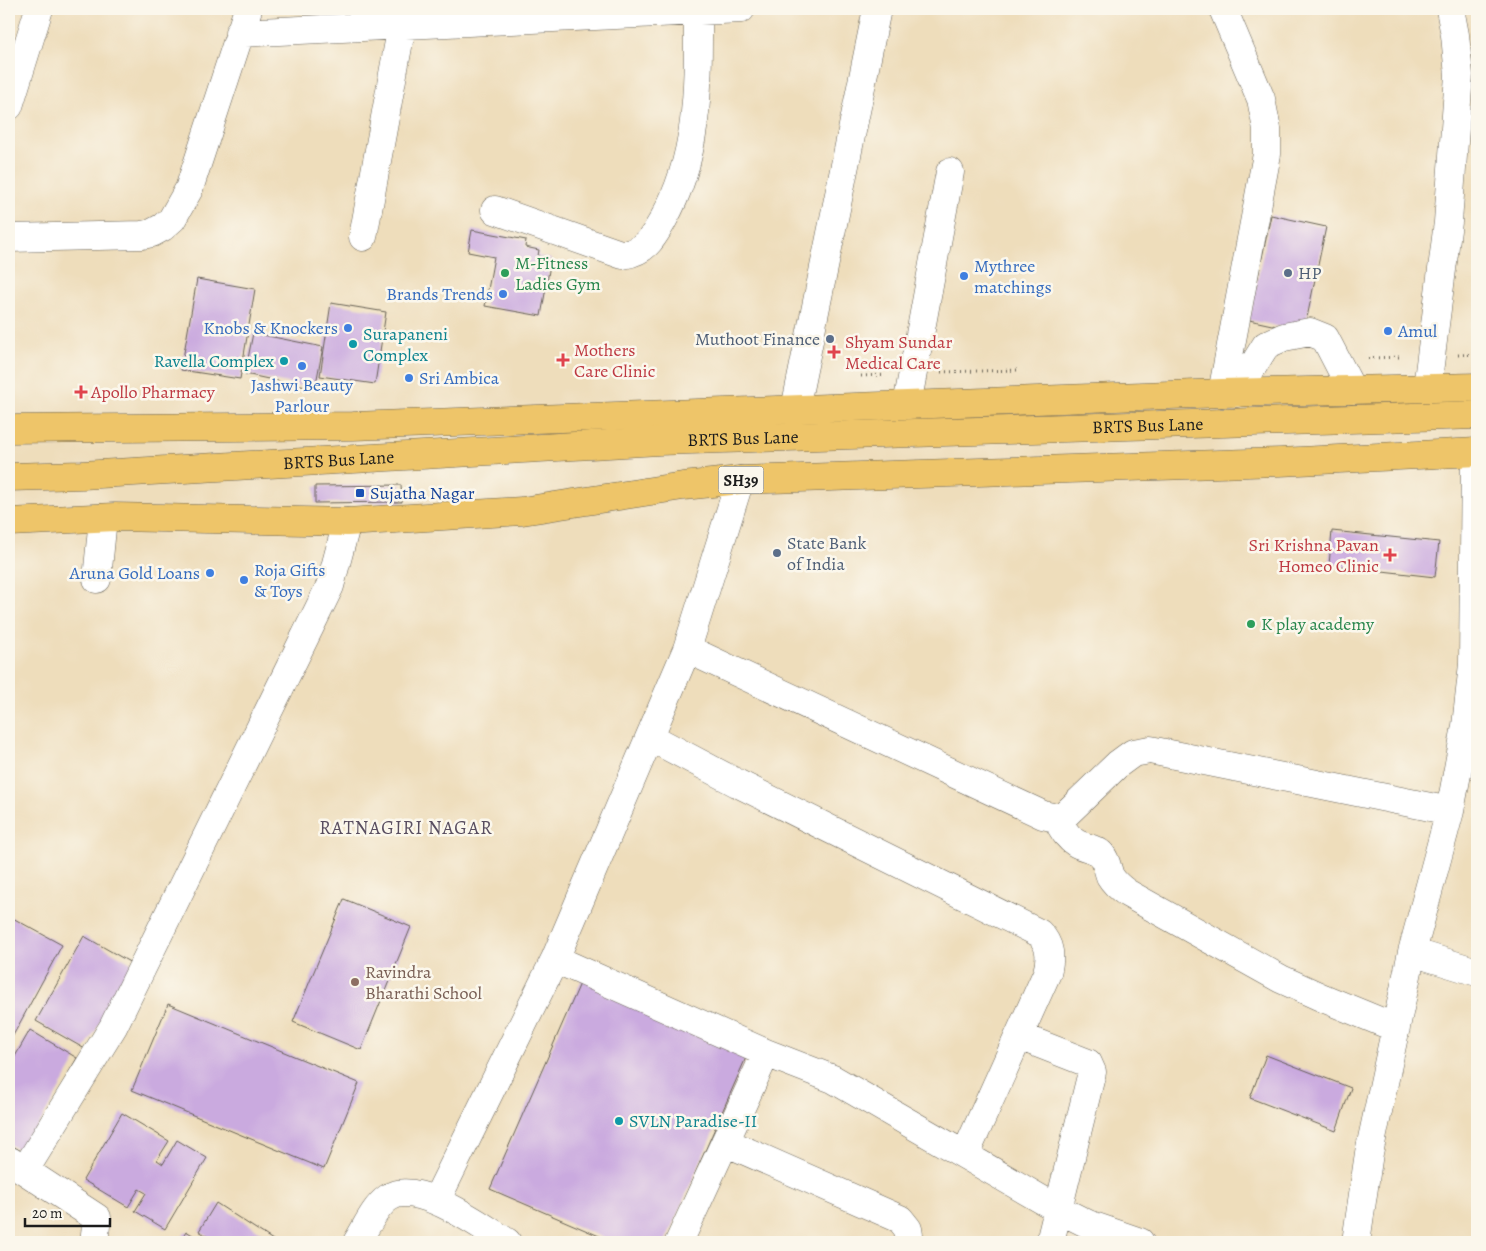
<svg xmlns="http://www.w3.org/2000/svg" width="1486" height="1251" viewBox="0 0 1486 1251" font-family="Alegreya,serif">
<style>
.building{fill:#caaadf}
.lines{fill:none;stroke-linecap:round;stroke-linejoin:round}
.minor-casing{stroke:#666054;stroke-width:29}
.major-casing{stroke:#666054;stroke-width:29}
.path{stroke:#666054;stroke-width:3;stroke-dasharray:1 4;stroke-linecap:butt}
.minor{stroke:#fff;stroke-width:28}
.major{stroke:#eec569;stroke-width:28}
.leisure-dot{fill:#2e9e5b;stroke:#fbf7ec;stroke-width:2}
.service-dot{fill:#5c6f8a;stroke:#fbf7ec;stroke-width:2}
.shop-dot{fill:#3f7fe0;stroke:#fbf7ec;stroke-width:2}
.culture-dot{fill:#0f9aa8;stroke:#fbf7ec;stroke-width:2}
.health-dot{fill:#e0444e;stroke:#fbf7ec;stroke-width:2}
.transit-dot{fill:#1a4fb4;stroke:#fbf7ec;stroke-width:2}
.education-dot{fill:#8d6e63;stroke:#fbf7ec;stroke-width:2}
.labels{text-anchor:middle;stroke-width:5;stroke-linejoin:round;paint-order:stroke}
.shield{fill:#fbf7ec;stroke:#5f5e5a;stroke-width:1}
.shield-label{font-size:16px;font-weight:bold;fill:#1c1c1c}
.leisure-label{font-size:18px;fill:#27864d;stroke:#fbf7ec;text-anchor:start}
.shop-label{font-size:18px;fill:#366cbe;stroke:#fbf7ec;text-anchor:start}
.service-label{font-size:18px;fill:#4e5e75;stroke:#fbf7ec;text-anchor:start}
.culture-label{font-size:18px;fill:#0d838f;stroke:#fbf7ec;text-anchor:start}
.health-label{font-size:18px;fill:#be3a42;stroke:#fbf7ec;text-anchor:start}
.street-label{font-size:18px;fill:#1c1c1c;stroke:#fbf7ec}
.transit-label{font-size:18px;fill:#164399;stroke:#fbf7ec;text-anchor:start}
.education-label{font-size:18px;fill:#785e54;stroke:#fbf7ec;text-anchor:start}
.neighbourhood-label{font-size:19px;letter-spacing:1px;fill:#594e60;stroke:#fbf7ec}
</style>
<rect width="100%" height="100%" fill="#fbf7ec"/>
<filter id="ink" filterUnits="userSpaceOnUse"><feTurbulence type="fractalNoise" baseFrequency=".02" numOctaves="2"/><feDisplacementMap in="SourceGraphic" scale="10" xChannelSelector="R" yChannelSelector="G"/><feConvolveMatrix kernelMatrix="1 2 1 2 8 2 1 2 1" color-interpolation-filters="sRGB"/></filter>
<filter id="wash" filterUnits="userSpaceOnUse"><feTurbulence type="fractalNoise" baseFrequency=".0096" numOctaves="4" result="noise"/><feDisplacementMap in="SourceGraphic" scale="20" xChannelSelector="R" yChannelSelector="G"/><feGaussianBlur stdDeviation="1.12" result="paint"/><feColorMatrix in="noise" values="0 0 0 0 0 0 0 0 0 0 0 0 0 0 0 0 0 1.4 0 .05"/><feComposite in="paint" operator="in"/></filter>
<g filter="url(#wash)">
<rect width="100%" height="100%" fill="#edb"/>
<g id="blocks">
<path class="building" d="M1271,215L1326,227L1304,332L1249,320Z
M472,230L526,240L525,247L539,250L538,256L551,259L541,316L485,306L494,257L468,252Z
M197,279L255,289L240,379L181,370Z
M331,303L386,312L375,384L320,376Z
M253,333L323,347L315,389L245,374Z
M401,485L402,502L315,503V486Z
M1332,531L1439,542L1435,577L1329,565Z
M344,899L411,927L361,1050L293,1022Z
M9,916L62,945L9,1043Z
M84,936L133,964L85,1049L36,1021Z
M582,979L748,1053L665,1242H613L490,1189Z
M168,1004L359,1083L324,1169L132,1090Z
M30,1030L77,1058L23,1152L9,1144V1067Z
M1266,1055L1351,1088L1336,1131L1250,1098Z
M122,1113L169,1141L157,1160L163,1164L177,1140L207,1158L165,1229L135,1211L146,1193L139,1189L128,1207L83,1180Z
M216,1203L276,1242H216L199,1231Z
M186,1231L204,1242H179Z"/>
</g>
</g>
<g filter="url(#ink)">
<use href="#blocks" fill-opacity="0" stroke="#666054" stroke-width="1"/>
<g class="lines">
<defs>
<path id="minor" d="M239,33L741,9
M9,106L39,9
M495,210L623,255C646,251 652,239 663,220C700,155 698,83 698,11
M363,237L402,25
M9,238L142,235L152,233L163,227L172,219L189,189L248,9
M1427,388L1448,222L1459,75L1455,35L1450,9
M1222,393L1267,154V129L1261,99L1223,9
M1236,393L1266,345L1284,337L1310,332L1325,338L1352,390
M907,405L950,172
M795,409L877,9
M97,579L103,518
M687,649L1043,815L1056,818L1065,815L1118,764L1133,753L1150,750L1450,811
M650,737L737,783L1039,933C1051,945 1051,957 1047,973L965,1155
M1056,818C1062,827 1066,837 1076,843C1084,848 1093,847 1101,854C1107,861 1107,868 1110,876C1114,883 1120,888 1127,893L1281,979L1323,998L1396,1028
M1412,952L1477,972
M555,959L766,1053L679,1242
M1019,1036L1088,1063L1092,1072L1050,1242
M766,1053L833,1079L1058,1209L1088,1224L1140,1242
M725,1142L900,1219L908,1229L910,1242
M10,1161L97,1218L94,1242
M25,1170L113,1027L330,586L347,522
M436,1201L555,959L687,649L740,480
M357,1242C366,1228 374,1208 388,1198C417,1178 482,1227 507,1242
M1356,1242L1369,1153L1412,952L1450,811L1466,726L1473,664L1475,452"/>
<g id="major">
<path d="M9,429L353,426L1222,393L1477,387"/>
<path id="s1" d="M9,477L82,475L659,441L1477,415"/>
<path d="M9,522L115,517L347,522L522,511L683,486L740,480L1280,462L1477,452"/>
</g>
</defs>
<use href="#minor" class="minor-casing"/>
<use href="#major" class="major-casing"/>
<path class="path" d="M1458,355L1477,354
M1368,358L1402,357
M941,372L1017,370
M861,376L885,375"/>
<use href="#minor" class="minor"/>
<use href="#major" class="major"/>
</g>
</g>
<g class="leisure-dot">
<circle cx="505" cy="273" r="5"/>
<circle cx="1251" cy="624" r="5"/>
</g>
<g class="service-dot">
<circle cx="1288" cy="273" r="5"/>
<circle cx="830" cy="339" r="5"/>
<circle cx="777" cy="553" r="5"/>
</g>
<g class="shop-dot">
<circle cx="964" cy="276" r="5"/>
<circle cx="503" cy="294" r="5"/>
<circle cx="348" cy="328" r="5"/>
<circle cx="1388" cy="331" r="5"/>
<circle cx="302" cy="366" r="5"/>
<circle cx="409" cy="378" r="5"/>
<circle cx="210" cy="573" r="5"/>
<circle cx="244" cy="580" r="5"/>
</g>
<g class="culture-dot">
<circle cx="353" cy="344" r="5"/>
<circle cx="284" cy="361" r="5"/>
<circle cx="619" cy="1121" r="5"/>
</g>
<g class="health-dot">
<path d="M831.5 344.5h5v5h5v5h-5v5h-5v-5h-5v-5h5z"/>
<path d="M560.5 352.5h5v5h5v5h-5v5h-5v-5h-5v-5h5z"/>
<path d="M78.5 384.5h5v5h5v5h-5v5h-5v-5h-5v-5h5z"/>
<path d="M1387.5 547.5h5v5h5v5h-5v5h-5v-5h-5v-5h5z"/>
</g>
<rect class="transit-dot" x="355" y="488" width="10" height="10" rx="2.5"/>
<circle class="education-dot" cx="355" cy="982" r="5"/>
<g class="labels">
<rect class="shield" x="718.5" y="466.5" width="45" height="27" rx="4"/>
<g class="shield-label">
<text x="741" y="486">SH39</text>
</g>
<g class="leisure-label">
<text x="515" y="269">M-Fitness<tspan x="515" dy="21">Ladies Gym</tspan></text>
<text x="1261" y="630">K play academy</text>
</g>
<g class="shop-label">
<text x="974" y="272">Mythree<tspan x="974" dy="21">matchings</tspan></text>
<text x="493" y="300" text-anchor="end">Brands Trends</text>
<text x="338" y="334" text-anchor="end">Knobs &amp; Knockers</text>
<text x="1398" y="337">Amul</text>
<text x="419" y="384">Sri Ambica</text>
<text x="302" y="391" text-anchor="middle">Jashwi Beauty<tspan x="302" dy="21">Parlour</tspan></text>
<text x="254" y="576">Roja Gifts<tspan x="254" dy="21">&amp; Toys</tspan></text>
<text x="200" y="579" text-anchor="end">Aruna Gold Loans</text>
</g>
<g class="service-label">
<text x="1298" y="279">HP</text>
<text x="820" y="345" text-anchor="end">Muthoot Finance</text>
<text x="787" y="549">State Bank<tspan x="787" dy="21">of India</tspan></text>
</g>
<g class="culture-label">
<text x="363" y="340">Surapaneni<tspan x="363" dy="21">Complex</tspan></text>
<text x="274" y="367" text-anchor="end">Ravella Complex</text>
<text x="629" y="1127">SVLN Paradise-II</text>
</g>
<g class="health-label">
<text x="845" y="348">Shyam Sundar<tspan x="845" dy="21">Medical Care</tspan></text>
<text x="574" y="356">Mothers<tspan x="574" dy="21">Care Clinic</tspan></text>
<text x="91" y="398">Apollo Pharmacy</text>
<text x="1379" y="551" text-anchor="end">Sri Krishna Pavan<tspan x="1379" dy="21">Homeo Clinic</tspan></text>
</g>
<g class="street-label">
<text dy="6" stroke="none"><textPath href="#s1" startOffset="1140">BRTS Bus Lane</textPath></text>
<text dy="6" stroke="none"><textPath href="#s1" startOffset="735">BRTS Bus Lane</textPath></text>
<text dy="6" stroke="none"><textPath href="#s1" startOffset="330">BRTS Bus Lane</textPath></text>
</g>
<g class="transit-label">
<text x="370" y="499">Sujatha Nagar</text>
</g>
<g class="education-label">
<text x="365" y="978">Ravindra<tspan x="365" dy="21">Bharathi School</tspan></text>
</g>
<g class="neighbourhood-label">
<text x="406" y="834">RATNAGIRI NAGAR</text>
</g>
</g>
<rect width="1486" height="1251" fill="none" stroke="#fbf7ec" stroke-width="30"/>
<path d="M25 1218v8h85v-8" fill="none" stroke="#1c1c1c" stroke-width="2.5"/>
<text x="32" y="1218" font-size="15" fill="#1c1c1c" stroke="#fbf7ec" stroke-width="4" paint-order="stroke">20 m</text>
</svg>
